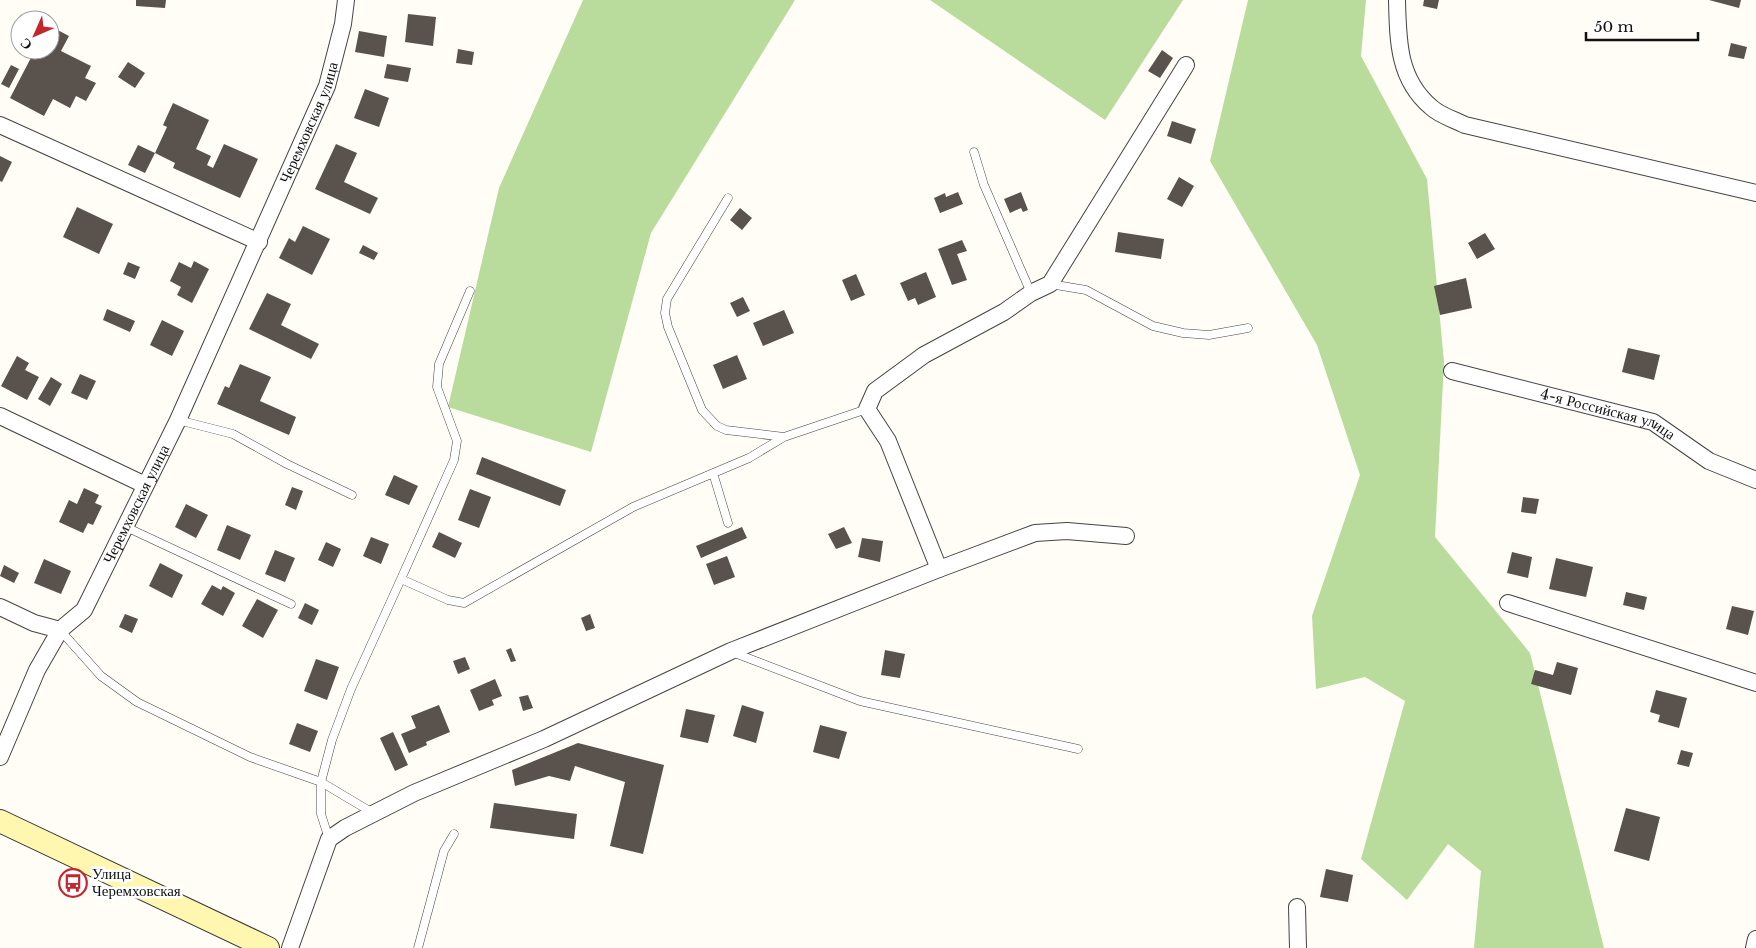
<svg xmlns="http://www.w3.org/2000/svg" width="1756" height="948" viewBox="0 0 1756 948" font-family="'Libre Baskerville',serif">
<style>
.forest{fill:#b9dc9c}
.building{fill:#5a524d}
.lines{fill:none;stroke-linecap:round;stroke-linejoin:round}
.lane-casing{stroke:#444;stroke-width:9}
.street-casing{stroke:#444;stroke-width:18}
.secondary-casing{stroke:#333;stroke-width:24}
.lane{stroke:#fff;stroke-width:8}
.street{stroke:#fff;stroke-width:16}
.secondary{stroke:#fff6b0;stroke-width:22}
.labels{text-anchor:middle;stroke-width:5;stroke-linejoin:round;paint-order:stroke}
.street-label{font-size:15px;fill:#111;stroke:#fff}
.poi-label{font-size:15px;fill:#111;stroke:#fff;text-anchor:start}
</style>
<rect width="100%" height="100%" fill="#fffdf5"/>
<path class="forest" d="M583,0H795L651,233L591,452L448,407L499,188Z
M930,0H1183L1105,120Z
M1248,0H1366L1361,56L1427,179L1444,362L1435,537L1530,653L1604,948H1474L1481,871L1448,844L1407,900L1361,859L1405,701L1365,677L1316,689L1312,616L1360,475L1317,345L1210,161Z"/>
<path class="building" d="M136,0H166L165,8L136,6Z
M1424,0H1439L1437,9L1423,6Z
M1709,0H1741L1739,8Z
M408,14L436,17L433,46L405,42Z
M50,26L69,36L61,51L91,66L85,78L96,83L86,101L76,96L70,108L53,99L44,116L10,98L35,50H50Z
M359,31L387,36L384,57L355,52Z
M1731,43L1747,47L1744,59L1728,56Z
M458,49L474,52L472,65L456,63Z
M1162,50L1173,58L1160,78L1148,71Z
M128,62L145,73L135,88L118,77Z
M387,64L411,68L408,82L384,78Z
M11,65L19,69L9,88L1,84Z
M365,89L389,98L379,127L354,118Z
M173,103L209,120L196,149L211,156L207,165L213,168L224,144L258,159L240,198L173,168L175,163L155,153L145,173L128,165L138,145L155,153L167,127L163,125Z
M1172,121L1196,129L1191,144L1167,136Z
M336,144L357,153L344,182L378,198L370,214L315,189Z
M0,156L12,162L2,182L0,181Z
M1179,177L1194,186L1182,207L1167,199Z
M958,192L963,204L940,213L934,198L945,193L946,197Z
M1021,192L1028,210L1023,212L1021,208L1010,213L1004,199Z
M77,207L113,224L99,254L63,237Z
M740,208L752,218L742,230L730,220Z
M303,226L330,239L312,275L279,258L289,238L295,242Z
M1118,232L1164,239L1161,259L1115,252Z
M1485,233L1495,249L1477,259L1468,243Z
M962,240L967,251L957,254L967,280L952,285L938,249Z
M363,245L378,253L374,260L359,253Z
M194,261L209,269L192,303L177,295L181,287L170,281L179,262L191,268Z
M128,262L140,267L135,279L123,274Z
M926,272L936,297L918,305L915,298L908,301L900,283Z
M856,274L865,295L851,301L842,280Z
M1466,278L1472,308L1440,315L1434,286Z
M267,293L291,304L281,325L319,344L311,359L249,329Z
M743,297L750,311L737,317L730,303Z
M107,309L135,321L130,332L103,320Z
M784,310L794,333L763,346L753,323Z
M162,320L184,331L172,356L150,345Z
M1628,348L1660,355L1654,380L1622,372Z
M737,355L747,379L723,389L713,365Z
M17,356L29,363L25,370L39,377L27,400L1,386Z
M240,364L271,377L260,401L296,417L289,435L217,404L225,386L229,388Z
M80,374L96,381L87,400L71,393Z
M51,377L62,384L50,406L38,399Z
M482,457L566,490L560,506L476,474Z
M394,475L418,486L409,505L385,495Z
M292,487L303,491L296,510L285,505Z
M84,488L99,495L95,503L102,506L93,525L88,523L83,533L59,522L69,500L77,504Z
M470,489L491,497L479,528L458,520Z
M1523,497L1539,499L1536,514L1521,512Z
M186,504L208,515L196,538L175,527Z
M227,525L251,535L240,560L217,550Z
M742,527L747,538L701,558L696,546Z
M844,527L852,543L836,549L828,534Z
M439,532L462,543L455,558L432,547Z
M371,537L389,544L381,564L363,556Z
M862,538L883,541L880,562L858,557Z
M326,542L341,549L333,567L318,560Z
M275,550L295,558L285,582L265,574Z
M1512,552L1532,557L1528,578L1507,573Z
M727,556L735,577L714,585L706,564Z
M1556,558L1593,567L1586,597L1549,589Z
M44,559L71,571L61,594L34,583Z
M160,563L183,575L172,598L149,586Z
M4,565L19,573L14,583L0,576Z
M212,585L221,590L223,586L235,593L223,616L201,604Z
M1626,592L1647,597L1644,610L1623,605Z
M257,599L278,610L263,638L242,626Z
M305,603L319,610L312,625L298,618Z
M1732,606L1754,611L1748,635L1726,629Z
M125,614L138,619L132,633L119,627Z
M590,614L595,628L586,631L581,618Z
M511,648L516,661L511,662L506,650Z
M885,650L905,654L900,678L881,675Z
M465,657L470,669L458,674L453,661Z
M316,659L339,667L327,700L304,691Z
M1557,662L1578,668L1571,695L1531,684L1535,670L1553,675Z
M495,679L502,696L492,700L494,705L479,711L470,690Z
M1656,690L1687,698L1679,728L1658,722L1660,715L1650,712Z
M528,695L533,708L523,711L519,697Z
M439,705L450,732L426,742L427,745L409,753L401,734L416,728L411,716Z
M742,705L764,712L756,743L733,736Z
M686,709L715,715L708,743L680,737Z
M297,723L318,731L310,752L289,744Z
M820,725L847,732L839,759L813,752Z
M393,732L408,765L395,771L380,738Z
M578,743L664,765L643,854L610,846L625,782L575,766L570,781L549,776L515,786L512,770Z
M1681,750L1693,753L1689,767L1677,764Z
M494,803L577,814L574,839L490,828Z
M1626,808L1660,817L1649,861L1614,851Z
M1326,869L1353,875L1348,902L1320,897Z"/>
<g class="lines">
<defs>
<path id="lane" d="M974,152L984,185L1031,293
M728,198L667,299L665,313L668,327L702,410L717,426L726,430L784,437L867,409
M1050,284L1086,290L1153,326L1183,333L1209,335L1248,328
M178,420L233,434L287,464L352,495
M713,473L728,523
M126,527L291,604
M401,579L454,460L457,441L437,387L439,364L470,291
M60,630L101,676L137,702L250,757L321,782L373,813
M732,652L860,701L1078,749
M329,839L321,814V782L332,740L351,689L401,579L448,600L464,603L633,507L749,458L784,437
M418,948L444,851L454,834"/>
<g id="street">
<path d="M1397,0C1398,41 1398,79 1431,107C1439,115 1455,120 1465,125L1756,193"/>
<path d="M0,125L259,242"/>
<path id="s1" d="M1452,371L1653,422L1709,461L1756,480"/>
<path d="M0,416L145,485"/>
<path d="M939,569L888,441L867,409L875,391L924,355L1004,312L1031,293L1050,284L1186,65"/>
<path d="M1508,603L1756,683"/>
<path d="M0,607L34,623L60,630"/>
<path id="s2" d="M0,757L37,670L60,630L84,610L178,420L327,86L343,24L346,0"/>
<path d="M1297,907L1298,948"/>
<path d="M290,948L329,839L345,828L414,793L544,739L731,651L939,569L1035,533L1067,531L1126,536"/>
<path d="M1754,948L1756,939"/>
</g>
<path id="secondary" d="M0,821L268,948"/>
</defs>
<use href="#lane" class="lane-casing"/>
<use href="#street" class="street-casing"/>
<use href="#secondary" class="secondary-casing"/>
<use href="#lane" class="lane"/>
<use href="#street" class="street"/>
<use href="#secondary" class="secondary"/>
</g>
<defs>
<symbol id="bus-ring" viewBox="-11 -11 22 22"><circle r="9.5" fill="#fff" stroke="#c4262e" stroke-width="1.5"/><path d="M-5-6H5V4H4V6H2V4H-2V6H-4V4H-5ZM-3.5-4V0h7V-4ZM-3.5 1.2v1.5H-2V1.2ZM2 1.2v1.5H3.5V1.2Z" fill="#c4262e"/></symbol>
</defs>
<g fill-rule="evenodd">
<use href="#bus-ring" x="57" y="867" width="32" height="32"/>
</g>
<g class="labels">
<g class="street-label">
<text dy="5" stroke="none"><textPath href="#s2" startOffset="709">Черемховская улица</textPath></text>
<text dy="5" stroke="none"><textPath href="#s1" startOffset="162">4-я Российская улица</textPath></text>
<text dy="5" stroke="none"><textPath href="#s2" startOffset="290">Черемховская улица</textPath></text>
</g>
<g class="poi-label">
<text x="92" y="879">Улица<tspan x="92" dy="17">Черемховская</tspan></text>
</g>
</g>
<g transform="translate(35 35) rotate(225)"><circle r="24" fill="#ffffff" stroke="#a0a0a0"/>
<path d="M0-4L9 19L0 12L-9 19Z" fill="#c4262e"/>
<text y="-8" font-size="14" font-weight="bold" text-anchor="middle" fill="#111111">С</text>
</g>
<path d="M1586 32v8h112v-8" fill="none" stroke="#111111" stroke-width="2.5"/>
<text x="1594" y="32" font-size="15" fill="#111111" stroke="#ffffff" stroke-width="4" paint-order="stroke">50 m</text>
</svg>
